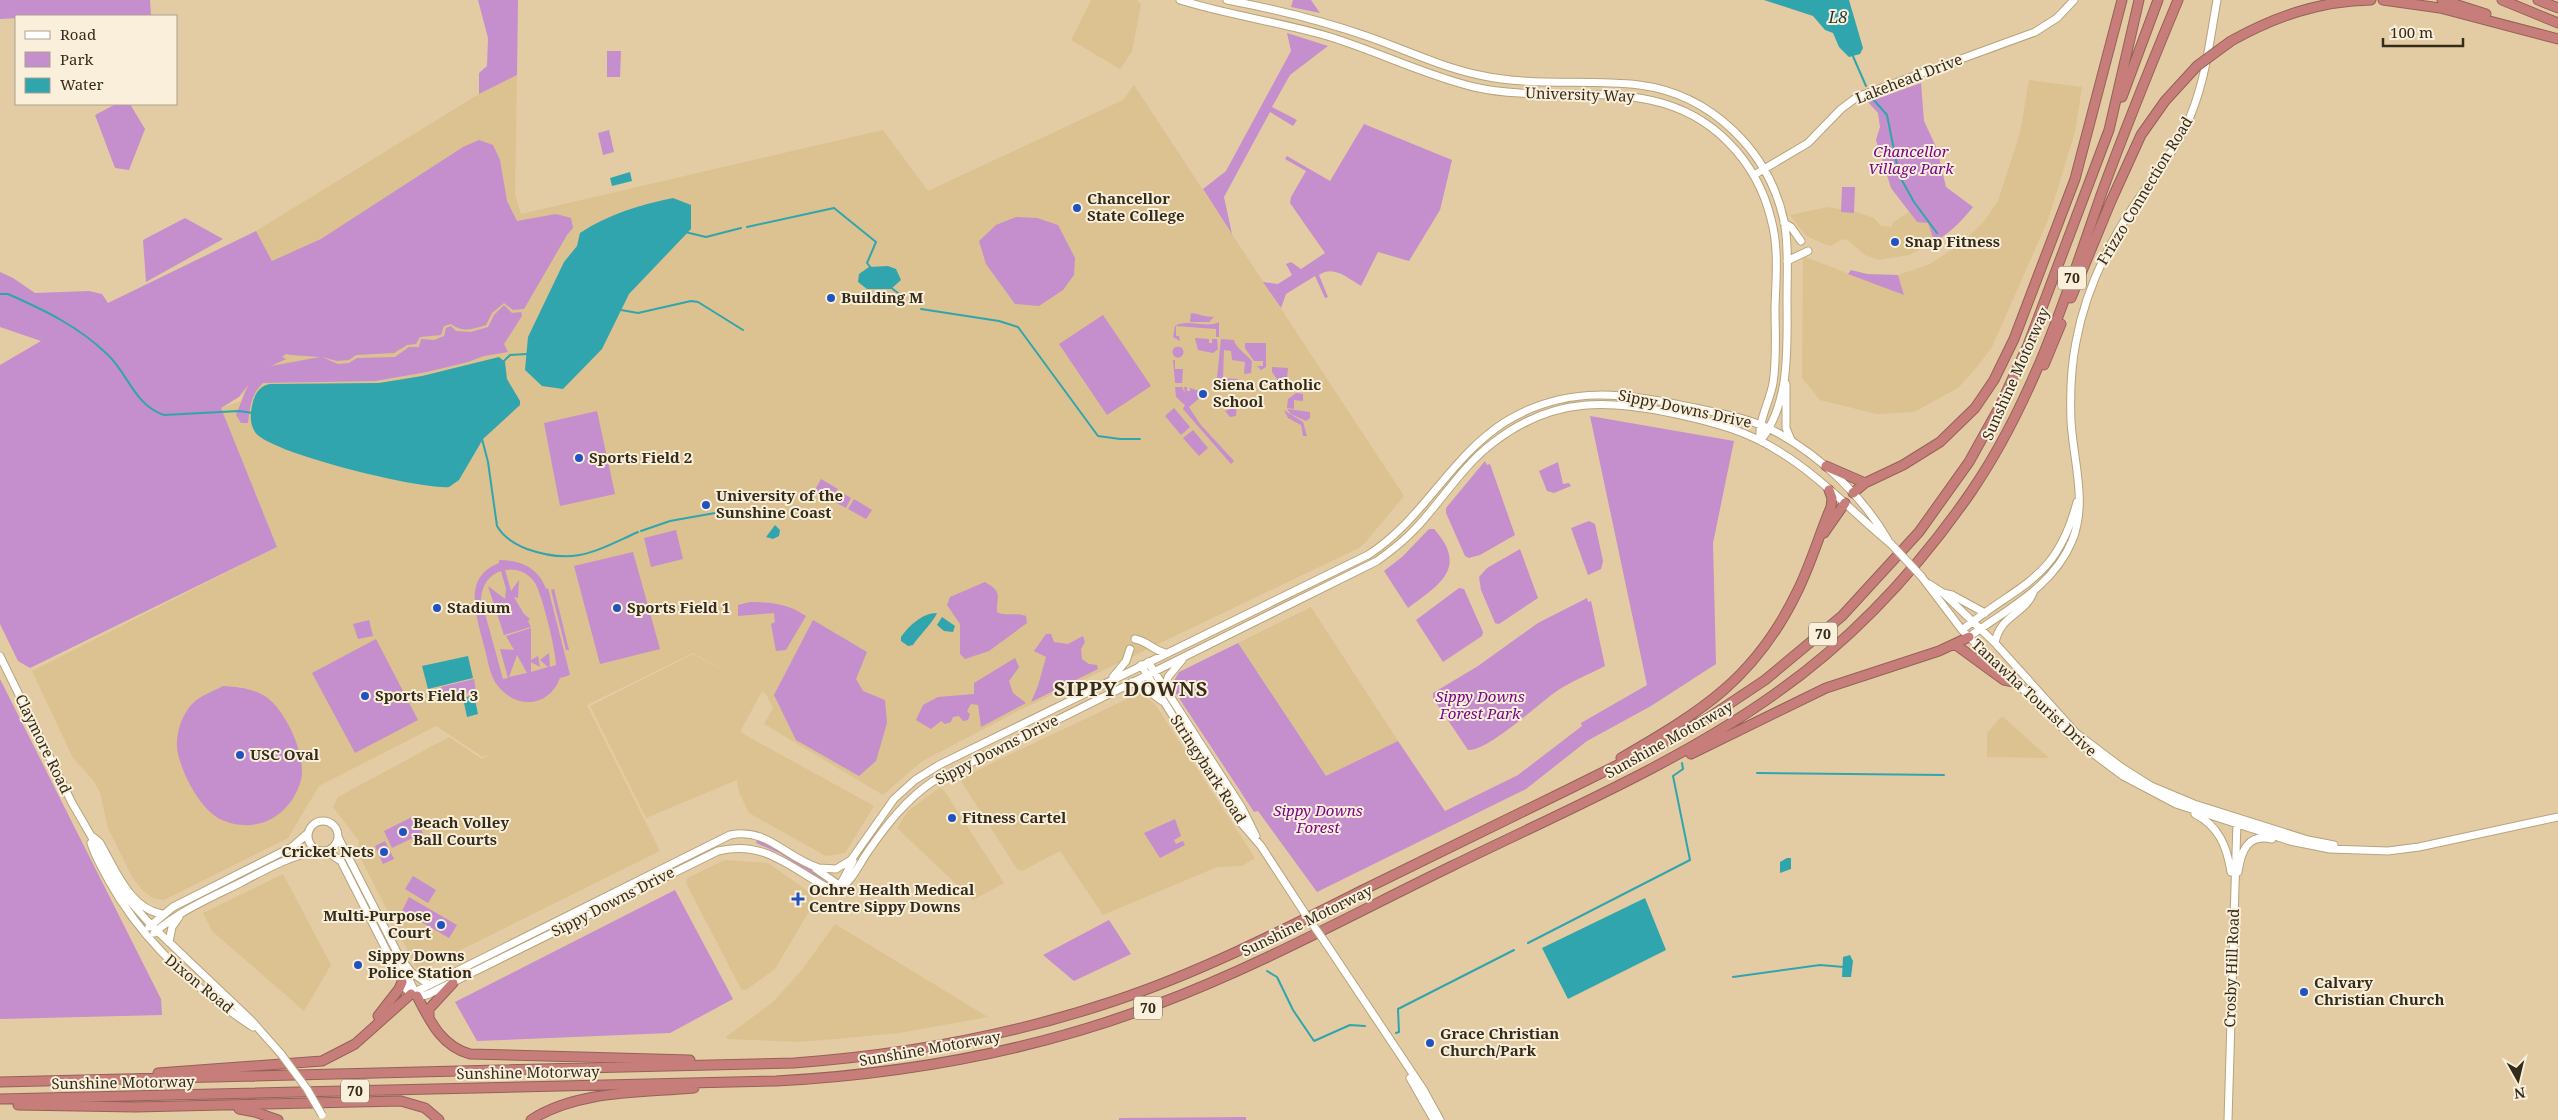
<svg xmlns="http://www.w3.org/2000/svg" width="2558" height="1120" viewBox="0 0 2558 1120" font-family="'Noto Serif',serif">
<style>
.built{fill:#dcc191}
.green{fill:#c58ecd;fill-rule:evenodd}
.water{fill:#31a5ad}
.lines{fill:none;stroke-linecap:round;stroke-linejoin:round}
.stream{stroke:#31a5ad;stroke-width:2}
.secondary-casing{stroke:#b8a37a;stroke-width:9}
.highway-casing{stroke:#946159;stroke-width:11}
.secondary{stroke:#fff;stroke-width:7}
.highway{stroke:#c77e7b;stroke-width:9}
.secondary-bridge-casing{stroke:#b8a37a;stroke-width:9;stroke-linecap:butt}
.highway-bridge-casing{stroke:#946159;stroke-width:11;stroke-linecap:butt}
.secondary-bridge{stroke:#fff;stroke-width:7}
.highway-bridge{stroke:#c77e7b;stroke-width:9}
.poi-dot{fill:#1e53c0;stroke:#faefda;stroke-width:2}
.labels{text-anchor:middle;stroke-width:4;stroke-linejoin:round;paint-order:stroke}
.shield{fill:#faefda;stroke:#6f6654;stroke-width:1}
.shield-label{font-size:14px;font-weight:bold;fill:#342c1b}
.street-label{font-size:15px;fill:#342c1b;stroke:#faefda}
.park-label{font-size:15px;font-style:italic;fill:#7a0389;stroke:#faefda}
.poi-label{font-size:15px;font-weight:bold;fill:#342c1b;stroke:#faefda;text-anchor:start}
.water-label{font-size:16px;font-style:italic;fill:#153639;stroke:#faefda}
.district-label{font-size:20px;font-weight:bold;letter-spacing:1px;fill:#342c1b;stroke:#faefda}
</style>
<rect width="100%" height="100%" fill="#e3cca3"/>
<path class="built" d="M1091,0H1137L1141,4L1132,52L1120,69L1071,40Z
M517,75L515,194L521,214L883,130L928,191L1123,100L1134,85L1404,496L1364,544L1359,548L1018,711L921,762L883,795L764,724L773,708L766,694L762,691L740,732L874,806L845,853L826,856L749,813L739,792L737,780L646,818L590,706L693,654L748,684L693,653L587,705L660,851L418,971L357,851L359,841L333,807L338,797L449,737L482,759L493,753L483,757L436,726L319,786L288,838L164,900L153,898L143,891L132,877L108,828L100,792L93,780L73,758L32,671L277,547L221,408L241,401L246,381L311,333L256,231L479,94Z
M2029,80L2082,87L2075,132L2048,220L1992,347L1977,367L1958,388L1914,412L1877,414L1820,400L1802,378L1803,256L1904,295L1898,275L1930,264L1962,243L1985,220L1998,201L2020,133Z
M1828,207L1856,212L1874,218L1881,226L1892,227V223L1909,212L1917,222H1928L1933,238L1929,245L1909,255L1878,260L1865,255L1849,241L1842,239L1831,246L1826,245L1805,235L1790,215Z
M1311,607L1398,741L1326,777L1238,643Z
M1140,693L1155,704L1255,858L1242,866L1217,867L1103,915L1060,851L1022,871L1017,869L961,781L963,778L1000,759Z
M2002,716L2049,758L1987,757V733Z
M939,788L943,789L1004,883L973,900L897,828L908,811Z
M725,860L768,863L812,894L814,903L775,969L746,990L741,989L686,883L687,878Z
M283,874L331,965L304,1011L212,931L203,913Z
M835,924L988,1017L899,1033L847,1038L799,1042L728,1039L726,1037L773,1002L801,971Z"/>
<path class="green" d="M0,0H150L151,16L72,15L0,19Z
M478,0H518L517,75L479,94V73L487,66L488,38Z
M1293,0H1311L1320,13L1291,7Z
M1287,33L1328,46L1290,75L1272,107L1297,120L1293,126L1270,112L1224,197L1232,234L1203,189L1226,171L1291,51Z
M607,51H621L620,77H607Z
M1921,83L1924,121L1937,149L1946,187L1973,207C1960,223 1948,235 1929,245L1933,238L1928,223L1917,222L1891,188L1876,140L1880,127L1878,113L1868,102Z
M116,104H130L145,129L129,170L115,168L95,115Z
M1364,124L1452,160L1440,210L1409,261L1378,252L1361,286C1347,278 1334,265 1319,275L1328,297L1325,298L1315,276L1286,294L1281,308L1263,282L1278,284L1292,275L1286,264L1291,262L1301,269L1325,253L1290,203L1291,197L1306,171L1285,159L1287,156L1330,181Z
M609,130L614,152L603,155L598,133Z
M479,140L493,145L500,160L507,201L517,221L556,214L571,218L573,228L567,235L524,309L513,310L504,303L492,313L486,325C473,329 463,333 451,324L444,326L441,335L420,337L416,344L407,345L394,353L356,355L349,360L337,361L322,357L338,364L349,363L357,358L395,357L409,347H419L421,339L434,340L444,336L446,328L451,326L456,331L471,332L488,327L494,315L504,305L512,313L521,312L522,316L504,344L508,352L484,356L468,362L427,372L375,381L263,383C251,394 250,407 248,423H241L236,415L248,385L239,397L221,408L277,547L30,668L18,661L0,624V365L41,341L0,327V272L13,278L35,293L89,291L102,294L108,303L256,231L272,261L321,239L463,147ZM286,354L291,355L320,357L271,366L286,359L282,357Z
M1842,187H1855L1854,213L1841,212Z
M1016,217L1037,218L1058,225L1075,258L1074,275L1063,290L1039,306L1015,304L986,264L979,241L996,225Z
M185,218L223,239L146,282L143,240Z
M1851,270L1867,274L1898,275L1904,295L1848,274Z
M1191,313C1200,314 1204,317 1214,317L1209,322H1190Z
M1103,315L1151,386L1107,415L1059,344Z
M1219,322V337H1216V329L1176,326V336H1179L1180,341L1173,337L1175,326C1187,318 1206,329 1219,322Z
M1195,338L1209,339V343H1212V339H1217L1218,349L1213,353L1198,350Z
M1221,339L1234,340C1235,347 1246,354 1252,361L1251,373L1244,374L1245,362L1232,360L1231,351L1224,350L1223,378L1238,379V385L1235,388L1216,387Z
M1245,343H1266V367L1261,370L1257,366H1263V361H1254L1245,348Z
M1172.5 352a5.5 5.5 0 1 1 11 0a5.5 5.5 0 1 1-11 0Z
M1173,360H1175V369H1183L1182,383H1175Z
M1272,367L1288,368L1287,378H1284L1283,382L1287,386H1282L1272,372Z
M1175,387H1182L1185,393L1184,387H1187V391H1190V388L1199,391L1203,395L1189,407L1200,424L1234,461L1231,464L1183,409L1185,405L1176,397Z
M1296,393L1303,394V401L1294,400V409L1287,408L1288,399Z
M1237,397L1236,416L1230,417L1225,411L1233,408L1234,400Z
M1174,408L1190,427L1181,435L1165,416Z
M1287,409L1310,412V418L1306,421L1291,414Z
M1284,410L1303,422L1307,436H1303L1301,425L1288,418Z
M597,411L615,494L560,506L544,423Z
M1590,416L1734,441L1713,543L1716,664L1651,706L1587,741L1526,789L1317,892L1258,811L1254,812L1171,686L1179,672L1238,643L1326,776L1398,741L1445,811L1518,775L1582,726L1581,723L1647,685Z
M1193,430L1208,448L1199,456L1183,438Z
M1485,461L1487,465L1490,464L1515,535L1480,555L1469,558L1465,556L1446,513V508Z
M1558,462L1563,484L1569,483L1571,486L1554,493L1547,491L1539,471Z
M821,479L838,489L830,499L815,490Z
M839,491L851,498L846,508L833,501Z
M854,499L872,510L866,519L848,509Z
M1589,521L1595,524L1603,561L1601,569L1588,575L1571,528Z
M1429,529H1434C1469,568 1439,585 1408,608L1384,571L1402,557Z
M676,530L683,559L651,567L644,538Z
M1520,549L1538,598L1499,624L1495,623L1481,590L1479,577L1487,568Z
M633,552L660,649L600,664L574,566Z
M499,560C518,560 538,566 546,589L548,588L570,675L560,678C549,707 517,710 498,686C489,675 488,659 484,646C477,616 461,578 499,563ZM505,570C516,568 528,572 535,583C542,594 556,651 556,665L550,667L549,653L540,660L548,667L531,672V662L540,667L538,656L531,660V628L506,636L514,650L500,649L508,678L503,679L481,599C482,585 489,575 501,571L506,589L505,599L488,586L504,635L531,627L528,621L530,619L524,614L514,597L518,598L519,580L511,591ZM517,655L527,673L509,677Z
M985,582C1004,593 996,596 997,612C1005,617 1016,612 1026,616L1027,623L989,651L965,659L960,654V624L947,605L950,597Z
M1459,588L1464,589L1483,632L1482,636L1443,662L1416,620Z
M554,589L569,650H566L551,590Z
M1587,598L1588,602L1591,601L1605,666C1588,675 1569,682 1554,693C1536,706 1488,751 1468,750L1433,698V693L1478,666L1538,623Z
M750,602C772,602 788,604 806,616L786,650L776,651L771,624L775,622L774,613L738,616V605Z
M369,620L373,636L358,639L353,624Z
M813,620L867,652L856,679L863,691L885,700L887,723L876,761L859,776L796,740L774,695Z
M1046,634H1051L1054,642L1068,644L1083,636L1085,642L1081,649L1082,659L1089,664L1097,665L1098,669L1031,702L1038,686L1046,657L1034,651Z
M376,639L418,720L355,753L312,673Z
M1015,658L1019,667L1009,681L1013,693L1026,703L981,727L978,705L971,704L967,711L970,714L968,720L963,721L959,716L953,717L951,722L945,724L941,721L931,729L916,720L923,705L938,697L974,694V683Z
M0,679L161,999L162,1015L0,1019Z
M474,679L476,691L444,699L441,687Z
M223,686C237,687 250,688 263,695C285,707 307,756 301,780C291,816 257,835 222,820C200,810 180,771 177,748C176,732 182,714 193,703C200,696 214,691 223,686Z
M414,816L423,833L392,848L384,831Z
M1175,819L1181,836L1174,840L1176,844L1183,841L1185,845L1160,858L1144,833Z
M757,839L776,847L826,878L824,881L779,853L756,843Z
M385,841L394,859L383,864L375,846Z
M413,876L436,890L428,903L405,889Z
M675,890L733,999L670,1033L477,1041L455,1002Z
M409,897L457,925L449,938L402,911Z
M1109,920L1131,954L1074,981L1043,955Z
M1246,1117V1120H1119V1118Z"/>
<path class="water" d="M1764,0H1849L1863,48L1860,54L1849,57L1839,47L1833,33L1825,30L1813,16Z
M630,172L632,181L612,186L610,178Z
M673,198L691,205V229L629,294L602,349L563,389L542,386L525,370L528,337L564,262L577,246L580,233C609,214 639,205 673,198Z
M888,266L896,269L901,280L891,289H867L858,282L859,274L869,267Z
M499,357L505,362L507,379L520,401V405L483,439L459,480L449,487C422,490 268,453 255,432C250,424 250,415 252,406C254,395 259,386 270,384L379,383L422,376Z
M775,525L780,530L779,536L773,539L766,537Z
M937,613C934,621 919,636 913,645L908,646L901,641V637C909,626 922,613 937,613Z
M942,617L955,626L953,632L944,631L937,625Z
M468,656L473,678L428,689L422,666Z
M474,695L478,714L467,717L463,698Z
M1787,858H1791V869L1780,873V862Z
M1645,898L1666,950L1568,999L1542,948Z
M1850,955L1853,961L1851,977H1842L1843,957Z"/>
<g class="lines">
<path class="stream" d="M1852,54L1866,86
M1872,98L1887,115L1899,175L1914,202L1937,233
M747,227L834,208L876,242L867,263L871,268
M685,232L706,237L741,228
M890,287L902,296
M0,294H8C44,310 78,326 107,354C128,373 134,405 164,415L239,411L253,413
M921,309L999,321L1018,327L1098,436L1120,439H1140
M621,310L638,313L691,301L698,302L743,330
M504,361L510,355L527,354
M482,439L488,462L497,526C504,538 514,544 527,549C575,566 595,551 638,532
M641,531L670,521L715,513
M1757,773L1944,775
M1528,943L1690,860L1673,776L1683,769L1682,763
M1267,971L1277,977L1293,1010L1314,1041L1350,1025L1365,1026
M1733,977L1820,965L1844,967
M1396,1033L1399,1032L1398,1009L1514,950"/>
<defs>
<path id="secondary" d="M1180,0C1228,15 1279,22 1327,36C1377,51 1424,75 1474,87C1562,107 1657,70 1728,142C1750,164 1764,190 1771,219C1779,247 1776,278 1775,308C1775,333 1777,358 1773,383C1770,401 1758,421 1760,439
M1227,0C1275,9 1323,21 1369,37C1406,50 1441,67 1479,75C1532,87 1586,79 1639,85C1711,94 1769,151 1784,221C1789,246 1787,273 1787,298C1787,345 1791,401 1761,440
M1754,175L1808,143L1841,109L1857,97L2035,32L2057,18L2074,0
M1784,223L1791,227L1801,241
M1787,261L1808,251
M1786,384V428L1791,440
M1921,576L1962,630L2075,740L2123,776L2176,804L2290,841L2330,849L2388,851L2419,847L2558,817
M1929,584L1943,593L1995,643L2076,733L2121,767L2151,786L2194,804L2308,840L2334,845
M1943,593L1952,595L1985,613
M1962,630C2019,583 2056,582 2077,502
M1969,637C2007,609 2053,587 2072,541C2088,503 2073,460 2071,421C2070,395 2071,367 2076,342C2085,292 2107,246 2135,204C2152,179 2172,155 2185,128C2205,87 2209,44 2217,0
M1135,639C1147,641 1153,650 1165,653
M1995,643C2000,615 2024,615 2033,593
M0,656L72,803L127,898L151,925L251,1020L281,1054
M1148,662L1242,808L1256,836
M1141,665L1217,786L1242,824L1261,846L1304,912
M1113,677L1126,661L1130,649
M1132,682L1143,687L1162,701
M1165,689L1168,677L1182,660
M2195,814C2219,826 2227,847 2231,872
M308 836a15 15 0 1 1 30 0a15 15 0 1 1-30 0Z
M93,837L100,843C115,869 130,909 162,914
M338,837L399,956L411,972L428,984
M91,843C95,857 103,869 109,881C143,942 195,989 253,1027
M326,851L341,861L406,989C414,997 421,998 431,993L718,851C765,840 789,867 828,888L838,889C852,883 860,862 869,850C887,824 906,800 932,782L1377,561C1391,551 1404,541 1415,529C1442,501 1462,466 1494,442C1555,395 1610,400 1681,415C1717,423 1749,432 1780,452C1821,477 1854,514 1891,544
M816,869L836,883L838,889
M2238,872C2241,852 2247,833 2272,839
M838,889L853,861
M149,927L173,907L292,847L307,834
M154,933C179,911 210,898 240,883C265,870 289,856 317,851
M169,942L172,927L179,917
M1325,942L1423,1089L1440,1120
M402,965L416,994
M411,994L730,835C767,827 786,858 819,868L836,869L851,860L894,799L915,780L939,765L1368,555C1423,520 1450,457 1505,422C1568,383 1627,394 1695,408C1724,414 1753,419 1778,433C1823,458 1862,496 1888,540
M1410,1078L1434,1120
M2228,1120L2237,821"/>
<path id="highway" d="M2383,0L2440,8L2558,39
M2442,0L2486,14
M2502,0L2558,23
M2538,0L2558,8
M2231,41C2276,16 2320,1 2371,0
M2122,97L2158,0
M2071,298L2111,201L2141,135L2165,101L2197,66
M2044,365L2061,324
M1826,466L1865,483
M1853,493L1865,483L1903,465L1940,442L1975,408L1994,380L2014,339L2075,179L2122,0
M1824,533L1845,503
M1956,645L2004,680L2014,682
M1691,754L1826,688L1939,651L1969,637
M1621,758C1702,711 1755,679 1797,592C1811,564 1819,535 1831,507L1832,498L1829,490
M417,996C430,1021 441,1046 470,1054L690,1060
M378,1016L399,989L402,982
M429,1018V1009L453,983
M158,1073L322,1061L355,1044L411,994
M0,1082L794,1063C903,1055 1010,1036 1114,1001C1201,972 1283,930 1365,889C1467,839 1570,789 1672,738L1708,718L1765,680L1842,616L1919,532L1969,462L1999,408L2028,345L2109,130L2139,0
M0,1099L776,1081C907,1074 1035,1051 1158,1004C1259,966 1355,913 1452,866C1558,814 1676,764 1772,696C1850,642 1917,570 1971,492C2032,403 2066,297 2101,195C2125,129 2151,65 2178,0
M18,1105L135,1107L401,1101L425,1108L439,1120
M239,1109L255,1112L278,1120
M531,1120C577,1090 640,1093 694,1088"/>
</defs>
<use href="#secondary" class="secondary-casing"/>
<use href="#highway" class="highway-casing"/>
<use href="#secondary" class="secondary"/>
<use href="#highway" class="highway"/>
<defs>
<path id="secondary-bridge" d="M1891,544L1921,576
M1304,912L1325,942
M281,1054L307,1089L322,1115"/>
<path id="highway-bridge" d="M2197,66L2231,41"/>
</defs>
<use href="#secondary-bridge" class="secondary-bridge-casing"/>
<use href="#highway-bridge" class="highway-bridge-casing"/>
<use href="#secondary-bridge" class="secondary-bridge"/>
<use href="#highway-bridge" class="highway-bridge"/>
</g>
<g class="poi-dot">
<circle cx="1077" cy="208" r="5"/>
<circle cx="1895" cy="242" r="5"/>
<circle cx="831" cy="298" r="5"/>
<circle cx="1203" cy="394" r="5"/>
<circle cx="579" cy="458" r="5"/>
<circle cx="706" cy="505" r="5"/>
<circle cx="437" cy="608" r="5"/>
<circle cx="617" cy="608" r="5"/>
<circle cx="365" cy="696" r="5"/>
<circle cx="240" cy="755" r="5"/>
<circle cx="952" cy="818" r="5"/>
<circle cx="403" cy="832" r="5"/>
<circle cx="384" cy="852" r="5"/>
<path d="M795.5 891.5h5v5h5v5h-5v5h-5v-5h-5v-5h5z"/>
<circle cx="441" cy="925" r="5"/>
<circle cx="358" cy="965" r="5"/>
<circle cx="2304" cy="992" r="5"/>
<circle cx="1430" cy="1043" r="5"/>
</g>
<g class="labels">
<g class="shield">
<rect x="2058" y="266.5" width="28" height="23" rx="4"/>
<rect x="1809" y="622.5" width="28" height="23" rx="4"/>
<rect x="1134" y="996.5" width="28" height="23" rx="4"/>
<rect x="341" y="1079.5" width="28" height="23" rx="4"/>
</g>
<g class="shield-label">
<text x="2072" y="283">70</text>
<text x="1823" y="639">70</text>
<text x="1148" y="1013">70</text>
<text x="355" y="1096">70</text>
</g>
<g class="street-label">
<text transform="translate(1909 79) rotate(-21)" y="5">Lakehead Drive</text>
<text transform="translate(1580 95) rotate(2)" y="5">University Way</text>
<text transform="translate(2145 191) rotate(-59)" y="5">Frizzo Connection Road</text>
<text transform="translate(2016 374) rotate(-66)" y="5">Sunshine Motorway</text>
<text transform="translate(1685 409) rotate(12)" y="5">Sippy Downs Drive</text>
<text transform="translate(2034 698) rotate(43)" y="5">Tanawha Tourist Drive</text>
<text transform="translate(1669 740) rotate(-29)" y="5">Sunshine Motorway</text>
<text transform="translate(43 744) rotate(64)" y="5">Claymore Road</text>
<text transform="translate(997 750) rotate(-27)" y="5">Sippy Downs Drive</text>
<text transform="translate(1208 769) rotate(57)" y="5">Stringybark Road</text>
<text transform="translate(613 902) rotate(-27)" y="5">Sippy Downs Drive</text>
<text transform="translate(1307 921) rotate(-26)" y="5">Sunshine Motorway</text>
<text transform="translate(2232 968) rotate(-88)" y="5">Crosby Hill Road</text>
<text transform="translate(199 984) rotate(39)" y="5">Dixon Road</text>
<text transform="translate(930 1049) rotate(-10)" y="5">Sunshine Motorway</text>
<text transform="translate(528 1073) rotate(-1)" y="5">Sunshine Motorway</text>
<text transform="translate(123 1083) rotate(-1)" y="5">Sunshine Motorway</text>
</g>
<g class="park-label">
<text x="1911" y="157">Chancellor<tspan x="1911" dy="17">Village Park</tspan></text>
<text x="1480" y="702">Sippy Downs<tspan x="1480" dy="17">Forest Park</tspan></text>
<text x="1318" y="816">Sippy Downs<tspan x="1318" dy="17">Forest</tspan></text>
</g>
<g class="poi-label">
<text x="1087" y="204">Chancellor<tspan x="1087" dy="17">State College</tspan></text>
<text x="1905" y="247">Snap Fitness</text>
<text x="841" y="303">Building M</text>
<text x="1213" y="390">Siena Catholic<tspan x="1213" dy="17">School</tspan></text>
<text x="589" y="463">Sports Field 2</text>
<text x="716" y="501">University of the<tspan x="716" dy="17">Sunshine Coast</tspan></text>
<text x="447" y="613">Stadium</text>
<text x="627" y="613">Sports Field 1</text>
<text x="375" y="701">Sports Field 3</text>
<text x="250" y="760">USC Oval</text>
<text x="962" y="823">Fitness Cartel</text>
<text x="413" y="828">Beach Volley<tspan x="413" dy="17">Ball Courts</tspan></text>
<text x="374" y="857" text-anchor="end">Cricket Nets</text>
<text x="809" y="895">Ochre Health Medical<tspan x="809" dy="17">Centre Sippy Downs</tspan></text>
<text x="431" y="921" text-anchor="end">Multi-Purpose<tspan x="431" dy="17">Court</tspan></text>
<text x="368" y="961">Sippy Downs<tspan x="368" dy="17">Police Station</tspan></text>
<text x="2314" y="988">Calvary<tspan x="2314" dy="17">Christian Church</tspan></text>
<text x="1440" y="1039">Grace Christian<tspan x="1440" dy="17">Church/Park</tspan></text>
</g>
<g class="water-label">
<text x="1838" y="23">L8</text>
</g>
<g class="district-label">
<text x="1131" y="696">SIPPY DOWNS</text>
</g>
</g>
<rect x="15" y="15" width="162" height="90" fill="#faefda" stroke="#aba18e"/>
<rect x="25" y="31" width="25" height="8" fill="#ffffff" stroke="#aba18e"/>
<text x="60" y="40" font-size="15" fill="#342c1b">Road</text>
<rect x="25" y="52" width="25" height="15" fill="#c58ecd" stroke="#aba18e"/>
<text x="60" y="65" font-size="15" fill="#342c1b">Park</text>
<rect x="25" y="78" width="25" height="15" fill="#31a5ad" stroke="#aba18e"/>
<text x="60" y="90" font-size="15" fill="#342c1b">Water</text>
<g transform="translate(2518 1080) rotate(172)" stroke="#faefda" stroke-width="4" paint-order="stroke">
<path d="M0-4L9 19L0 12L-9 19Z" fill="#342c1b"/>
<text y="-8" font-size="14" font-weight="bold" text-anchor="middle" fill="#342c1b">N</text>
</g>
<path d="M2383 38v8h80v-8" fill="none" stroke="#342c1b" stroke-width="2.5"/>
<text x="2390" y="38" font-size="15" fill="#342c1b" stroke="#faefda" stroke-width="4" paint-order="stroke">100 m</text>
</svg>
